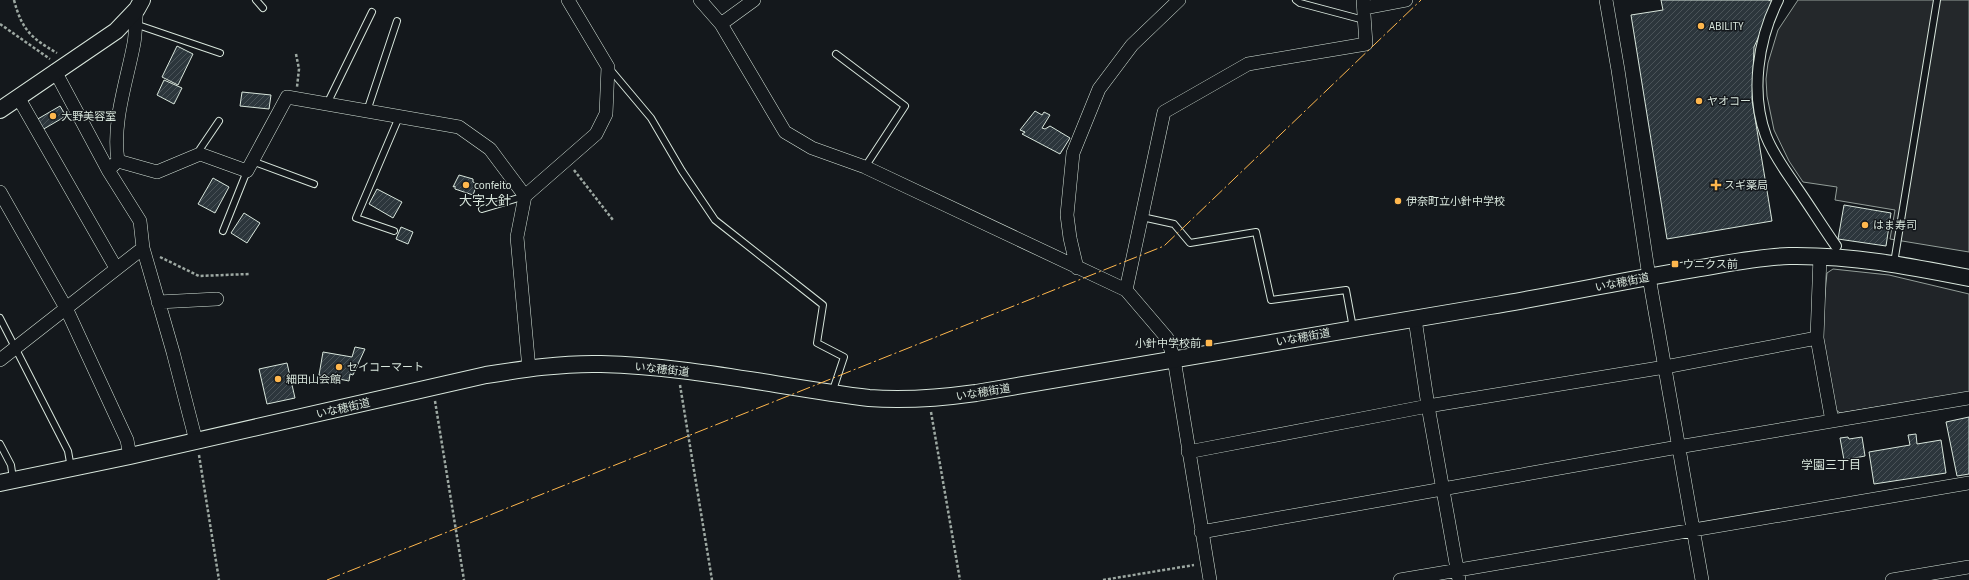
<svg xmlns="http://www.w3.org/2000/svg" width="1969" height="580" viewBox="0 0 1969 580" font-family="'Source Sans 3','Noto Sans JP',sans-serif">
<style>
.green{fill:#202428;stroke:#939e99}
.parking{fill:#24282b;stroke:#939e99}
.building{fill:url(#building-hatch);stroke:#d8e6dc}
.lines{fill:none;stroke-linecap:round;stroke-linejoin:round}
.service-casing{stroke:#d8e6dc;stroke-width:8}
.pedestrian-casing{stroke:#d8e6dc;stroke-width:12}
.minor-casing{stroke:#d8e6dc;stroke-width:14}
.tertiary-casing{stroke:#d8e6dc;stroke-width:18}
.path{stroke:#9da8a2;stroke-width:2.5;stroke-dasharray:3 2;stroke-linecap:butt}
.service{stroke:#14181c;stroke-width:6}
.pedestrian{stroke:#14181c;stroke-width:10}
.minor{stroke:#14181c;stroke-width:13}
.tertiary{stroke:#14181c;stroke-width:16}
.power{stroke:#ffb74d;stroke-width:1;stroke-dasharray:14 3 2 3;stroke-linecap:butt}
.poi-dot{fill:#ffb74d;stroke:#14181c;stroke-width:1.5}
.labels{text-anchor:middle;stroke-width:3;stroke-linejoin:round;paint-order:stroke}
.poi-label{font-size:11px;fill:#d8e6dc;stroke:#14181c;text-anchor:start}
.street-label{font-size:11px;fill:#d8e6dc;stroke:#14181c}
.neighbourhood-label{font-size:12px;fill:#d8e6dc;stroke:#14181c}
.quarter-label{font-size:13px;fill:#d8e6dc;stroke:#14181c}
</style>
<defs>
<pattern id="building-hatch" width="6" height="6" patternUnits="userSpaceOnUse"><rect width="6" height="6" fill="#2c363c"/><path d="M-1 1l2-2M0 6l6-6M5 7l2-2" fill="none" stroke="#4a5358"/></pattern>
</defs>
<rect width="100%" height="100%" fill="#14181c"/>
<path class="green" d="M1833,269L1889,275L1969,294V392L1840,413L1835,409L1821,335L1827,273Z"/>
<path class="parking" d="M1798,0H1969V252L1890,239L1895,210L1835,200L1837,187L1803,182L1789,161L1774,130L1767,96L1766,79L1768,63L1778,30Z"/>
<path class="building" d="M1661,0H1768L1774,2L1754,47L1752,100L1772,221L1667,239L1631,15L1663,10Z
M177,46L193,54L178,85L162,77Z
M164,80L182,88L174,104L157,95Z
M242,92L271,95L269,109L240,106Z
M60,106L66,116L42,130L36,120Z
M1035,111L1042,115L1044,112L1050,115L1042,128L1045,129L1050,126L1070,138L1060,154L1022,134L1025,132L1020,130Z
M459,175L473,179V182L477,184L473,195L455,189V186L453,187Z
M213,178L229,187L215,213L198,204Z
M377,189L402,202L393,218L369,204Z
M1844,205L1891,213L1886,246L1838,239Z
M244,213L260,223L247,243L231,233Z
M401,227L413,232L408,244L396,239Z
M355,347L365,349L353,375L350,374L349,381L319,375L323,352L352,357Z
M287,363L295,398L267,404L259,369Z
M1969,417V474L1957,476L1946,422Z
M1916,434L1917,444L1941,440L1946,473L1874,484L1869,452L1910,445L1908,435Z
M1848,437L1849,439L1862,437L1865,456L1844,460L1840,438Z"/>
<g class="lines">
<defs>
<path id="service" d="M256,0L263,8
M1296,0L1300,3L1364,20
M135,24L220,53
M836,54L905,106L865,167
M609,68L651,118L682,171L715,220L823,305L817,343L844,357L832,393
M327,104L372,12
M367,111L397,21
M200,154V149L219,121
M252,161L314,184
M482,209L525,196
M1142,217L1174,224L1190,243L1256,232L1271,300L1346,290L1353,328
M223,231L247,171
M394,231L356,218L399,117
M1894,263L1937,0
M0,318L68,451L71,468
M0,444L11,465L13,479"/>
<path id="pedestrian" d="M1778,0C1758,40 1750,93 1766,136C1773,154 1785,170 1795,185C1809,205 1822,226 1836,246"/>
<path id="minor" d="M700,0L721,24L785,132L812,148L865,167L1126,290L1167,338L1174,359L1210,580
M1606,0L1618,70L1649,277L1702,580
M1364,8L1406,0
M721,24L754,0
M55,71L108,170
M18,97L116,268
M118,161L157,172L200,154L247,171L287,97L459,127L490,149L525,196
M118,161L108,170L140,221L143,248L173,352L196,441
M118,161C112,121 127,81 134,43C136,32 135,20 137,9
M0,192L66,308L127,440L130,456
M1820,256L1817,338L1832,421
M1077,268L1070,238L1067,215L1073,153L1099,89L1132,45L1179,0
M1126,290L1164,112L1248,64L1366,44L1363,0
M158,302L217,299
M1415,319L1428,406L1459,580
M0,360L143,248
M529,369L517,237L525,196L596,134L606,114L608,67L568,0
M1188,452L1428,406L1665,367L1817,338
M1201,532L1678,447L1969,398
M1400,580L1969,483
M1892,580L1969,567"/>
<path id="tertiary" d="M0,110L116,31L137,9L142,0
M0,483L130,456L486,375C524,369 562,363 601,364C690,366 780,387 869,398C905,401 940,398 976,393C1148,364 1319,334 1490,306C1558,295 1626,280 1694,269C1725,264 1757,257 1789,256C1852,255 1908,266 1969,278"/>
</defs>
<use href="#service" class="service-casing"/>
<use href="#pedestrian" class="pedestrian-casing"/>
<use href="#minor" class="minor-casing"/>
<use href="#tertiary" class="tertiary-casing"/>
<path class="path" d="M14,0C22,30 31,38 57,53
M0,24L50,59
M296,54L299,69L297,87
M574,170L613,220
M160,257L199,276L249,274
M680,385L712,580
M435,401L464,580
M931,412L960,580
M199,455L219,580
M1103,580L1194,565"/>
<use href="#service" class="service"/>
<use href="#pedestrian" class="pedestrian"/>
<use href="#minor" class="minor"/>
<use href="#tertiary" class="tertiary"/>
<path class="power" d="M327,580L1164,246L1421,0"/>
</g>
<g class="poi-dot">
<circle cx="1701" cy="26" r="4"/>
<circle cx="1699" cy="101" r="4"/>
<circle cx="53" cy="116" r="4"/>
<circle cx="466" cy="185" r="4"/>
<path d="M1714 179h4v4h4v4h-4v4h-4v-4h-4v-4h4z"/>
<circle cx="1398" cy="201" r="4"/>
<circle cx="1865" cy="225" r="4"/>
<rect x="1671" y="260" width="8" height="8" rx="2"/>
<rect x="1205" y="339" width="8" height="8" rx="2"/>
<circle cx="339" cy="367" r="4"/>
<circle cx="278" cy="379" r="4"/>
</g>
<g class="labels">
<g class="poi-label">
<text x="1709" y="30">ABILITY</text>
<text x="1707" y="105">ヤオコー</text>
<text x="61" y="120">大野美容室</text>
<text x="474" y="189">confeito</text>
<text x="1724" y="189">スギ薬局</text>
<text x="1406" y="205">伊奈町立小針中学校</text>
<text x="1873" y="229">はま寿司</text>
<text x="1683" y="268">ウニクス前</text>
<text x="1201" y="347" text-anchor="end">小針中学校前</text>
<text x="347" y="371">セイコーマート</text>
<text x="286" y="383">細田山会館</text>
</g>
<g class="street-label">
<text transform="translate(1622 282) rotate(-11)" y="4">いな穂街道</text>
<text transform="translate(1303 337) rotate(-10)" y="4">いな穂街道</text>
<text transform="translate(662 369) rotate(6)" y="4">いな穂街道</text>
<text transform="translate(983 392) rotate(-9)" y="4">いな穂街道</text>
<text transform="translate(343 408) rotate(-13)" y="4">いな穂街道</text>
</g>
<g class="neighbourhood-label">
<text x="1831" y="469">学園三丁目</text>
</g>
<g class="quarter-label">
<text x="485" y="205">大字大針</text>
</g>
</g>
</svg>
